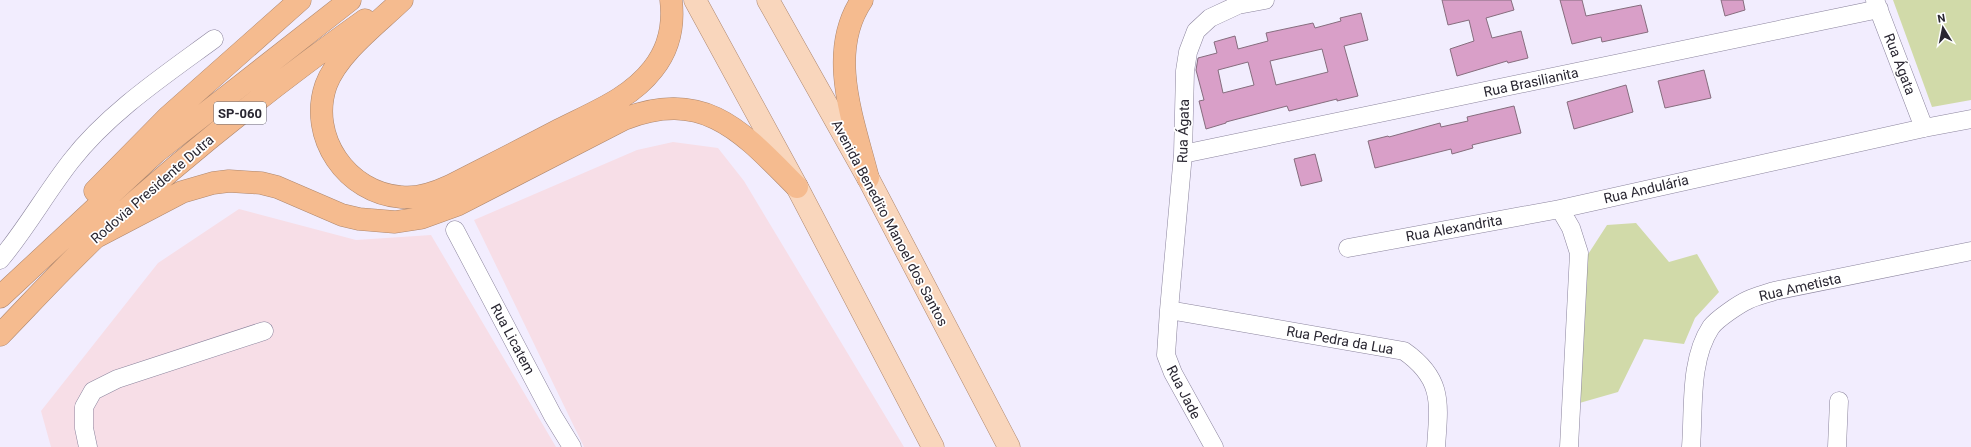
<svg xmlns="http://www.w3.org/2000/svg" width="1971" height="447" viewBox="0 0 1971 447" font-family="Roboto,sans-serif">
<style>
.industrial{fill:#f7dee7}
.green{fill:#d1daa9}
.building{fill:#d99fc8;stroke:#866d7e;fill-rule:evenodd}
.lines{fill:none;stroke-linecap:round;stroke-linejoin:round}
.minor-casing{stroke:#8b849d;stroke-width:19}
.major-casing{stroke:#ae876e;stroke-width:23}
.highway-casing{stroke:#ae876e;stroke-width:23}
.minor{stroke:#fff;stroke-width:18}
.major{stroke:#f9d6bc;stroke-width:22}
.highway{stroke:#f5bb8f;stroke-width:22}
.labels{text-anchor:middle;stroke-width:3.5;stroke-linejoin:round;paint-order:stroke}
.shield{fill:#fff;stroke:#69676f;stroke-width:1}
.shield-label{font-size:13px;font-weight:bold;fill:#292631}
.street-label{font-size:14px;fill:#292631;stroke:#fff}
</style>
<rect width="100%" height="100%" fill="#f2edfe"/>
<path class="industrial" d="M673,142L718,148L744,181L904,447H584L474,220L637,150Z
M239,209L356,240L431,235L556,447H51L41,411L158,263Z"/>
<path class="green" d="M1893,0H1971V100L1932,107Z
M1636,223L1669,262L1697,254L1719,292L1695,318L1684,344L1644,339L1618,392L1576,404L1585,259L1607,225Z"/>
<path class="building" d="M1442,0H1511L1514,10L1486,18L1492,38L1521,31L1528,58L1508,63L1507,61L1457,76L1450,49L1474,41L1469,20L1448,25Z
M1560,0H1582L1586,16L1641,5L1648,32L1602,42L1601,37L1572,44Z
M1721,0H1743L1745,10L1725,16Z
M1361,13L1368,40L1344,46L1358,96L1337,101V99L1289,111L1287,106L1226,122V123L1206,129L1199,101L1204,100L1196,70L1198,58L1217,53L1214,42L1235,36L1238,49L1268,41L1266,33L1313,23L1315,28L1341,21L1340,18ZM1322,49L1328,72L1276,85L1270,61ZM1248,62L1254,85L1223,93L1218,70Z
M1704,70L1711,98L1665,108L1658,81Z
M1626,85L1633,112L1574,129L1567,102Z
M1514,106L1521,133L1472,145L1473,148L1452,154L1451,149L1375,168L1368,141L1388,136L1389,137L1440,123L1441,127L1468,121L1467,117Z
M1315,154L1322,181L1301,186L1294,159Z"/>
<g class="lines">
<defs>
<path id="minor" d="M1875,0L1924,128
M1183,154L1879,9
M1560,209L1571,228L1579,253L1569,447
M455,230L553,416L572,447
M1348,248L1560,209L1924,128L1971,119
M0,260C26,229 46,193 71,161C108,113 165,75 214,39
M1169,310L1404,351C1444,379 1439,404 1436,447
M88,447L84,428V407L93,391L117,379L264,331
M1214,447L1173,373L1166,355L1169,310L1183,154L1185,71L1188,52L1196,31L1210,18L1238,5L1265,0
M1691,447C1694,409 1689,360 1711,327C1717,319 1739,304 1748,300C1756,296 1766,294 1774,291L1971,251
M1837,447L1839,401"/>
<path id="major" d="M695,0L797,187L933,447
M768,0L868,178L1009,447"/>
<path id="highway" d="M402,0C377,24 338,53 326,85C308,137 347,193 401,197C418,199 435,193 450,186C487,167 523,149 559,130C592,113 630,99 653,69C669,49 674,25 671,0
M862,0C826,53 854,122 868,178
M95,191L168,117L300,0
M96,237L182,192L213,183L229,181L261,183L277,187L342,215L359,219L395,222L421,218L457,205L624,119C706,87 744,134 797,187
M0,297L156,152L350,0
M0,335C32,302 64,267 98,235C182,158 271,87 365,20"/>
</defs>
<use href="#minor" class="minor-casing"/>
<use href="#major" class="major-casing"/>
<use href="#highway" class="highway-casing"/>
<use href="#minor" class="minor"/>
<use href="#major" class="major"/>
<use href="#highway" class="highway"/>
</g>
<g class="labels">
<rect class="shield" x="214" y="102" width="52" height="22" rx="3"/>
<g class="shield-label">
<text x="240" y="118">SP-060</text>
</g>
<g class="street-label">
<text transform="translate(1900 64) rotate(69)" y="5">Rua Ágata</text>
<text transform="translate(1531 82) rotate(-12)" y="5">Rua Brasilianita</text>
<text transform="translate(1183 131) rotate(-88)" y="5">Rua Ágata</text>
<text transform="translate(152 189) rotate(-41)" y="5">Rodovia Presidente Dutra</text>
<text transform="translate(1646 189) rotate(-13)" y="5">Rua Andulária</text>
<text transform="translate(890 223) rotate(62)" y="5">Avenida Benedito Manoel dos Santos</text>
<text transform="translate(1454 228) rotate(-10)" y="5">Rua Alexandrita</text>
<text transform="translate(1800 287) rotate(-13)" y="5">Rua Ametista</text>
<text transform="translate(513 339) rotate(62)" y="5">Rua Licatem</text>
<text transform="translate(1340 340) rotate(10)" y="5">Rua Pedra da Lua</text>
<text transform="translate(1184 392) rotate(63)" y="5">Rua Jade</text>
</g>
</g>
<g transform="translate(1943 28) rotate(350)" stroke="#ffffff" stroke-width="3" paint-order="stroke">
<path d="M0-3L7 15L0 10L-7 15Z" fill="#292631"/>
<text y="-6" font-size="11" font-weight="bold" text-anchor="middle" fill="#292631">N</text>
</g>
</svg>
